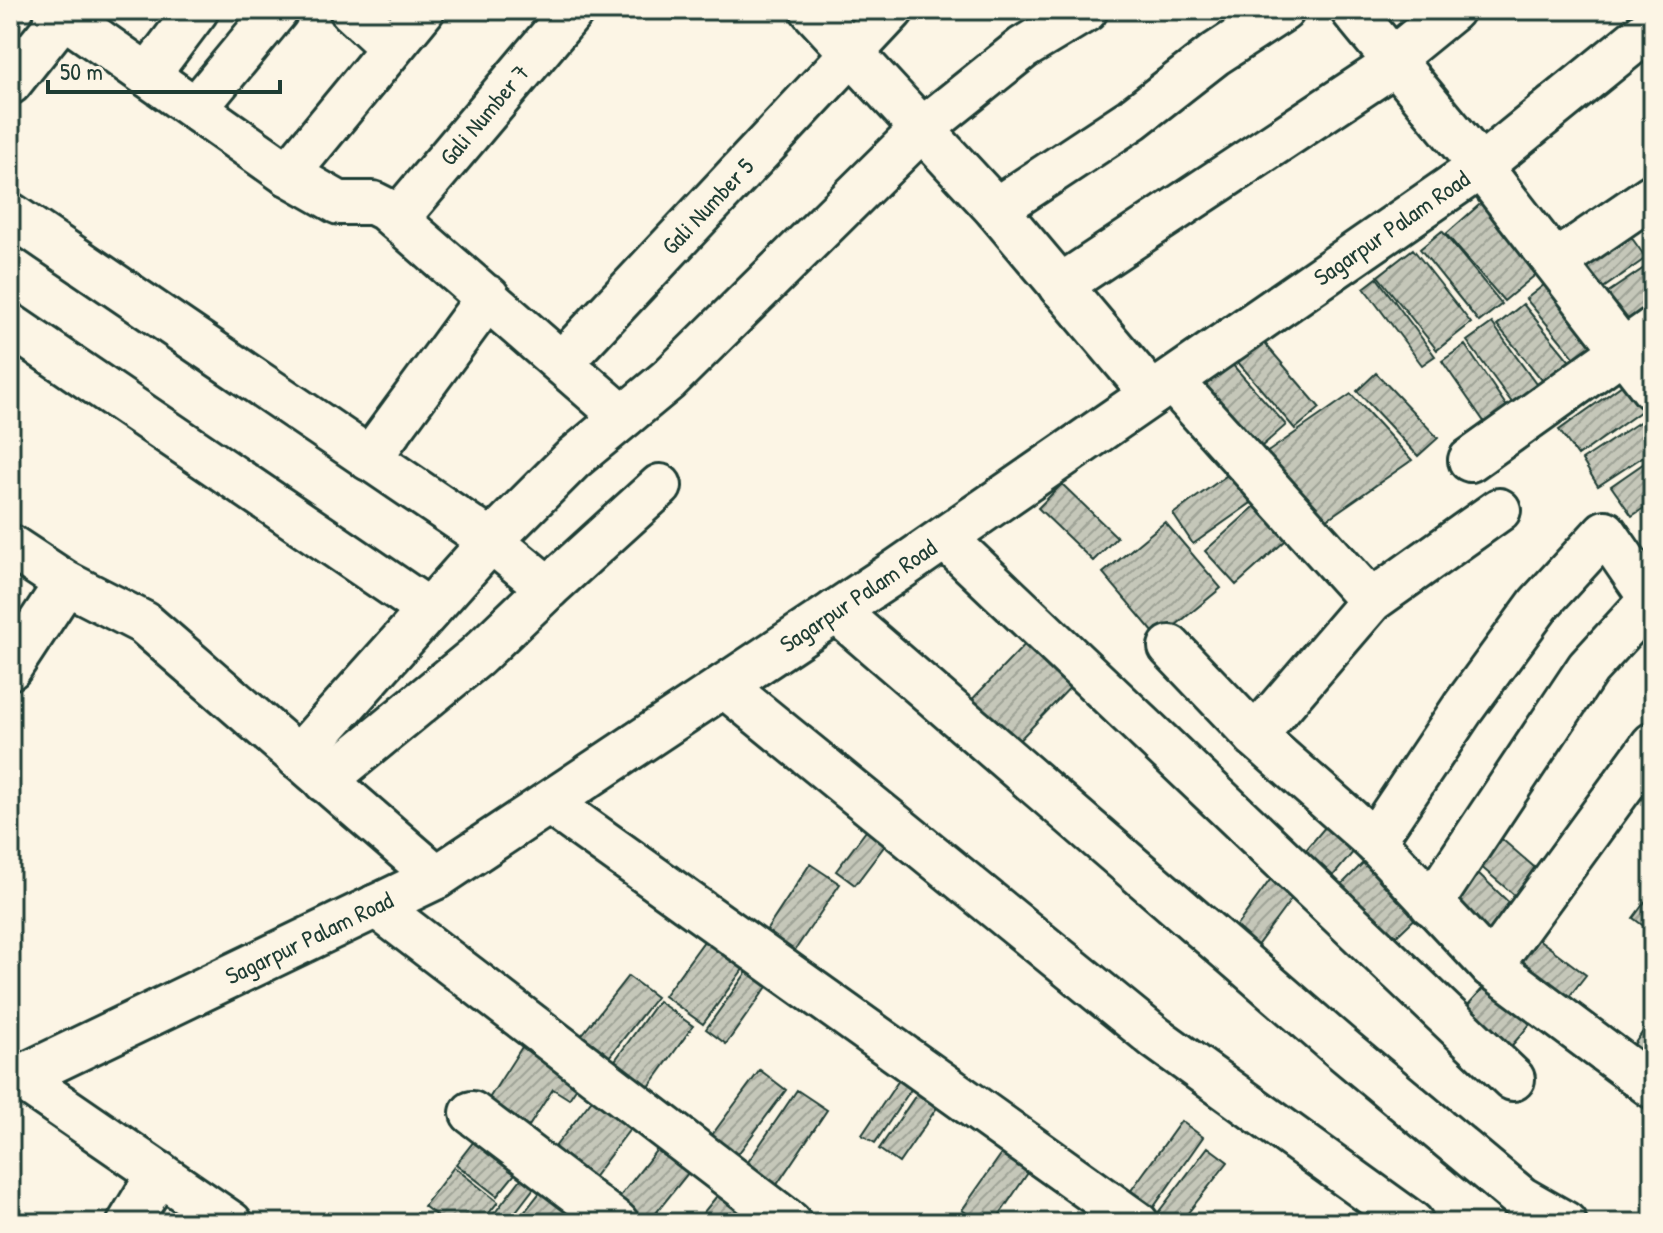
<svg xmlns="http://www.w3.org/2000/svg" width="1663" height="1233" viewBox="0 0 1663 1233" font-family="'Patrick Hand',sans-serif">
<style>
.building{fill:url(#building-hatch);stroke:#1f3d34;stroke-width:2}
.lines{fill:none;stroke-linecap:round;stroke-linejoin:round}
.minor-casing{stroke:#1f3d34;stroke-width:48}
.minor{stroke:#fcf5e5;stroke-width:42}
.labels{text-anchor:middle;stroke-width:6;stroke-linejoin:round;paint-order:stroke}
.street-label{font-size:24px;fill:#1f3d34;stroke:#fcf5e5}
</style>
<defs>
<pattern id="building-hatch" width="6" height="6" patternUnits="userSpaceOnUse" patternTransform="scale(2)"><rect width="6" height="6" fill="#c5c7b9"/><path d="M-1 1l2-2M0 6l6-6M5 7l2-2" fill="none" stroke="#9fa397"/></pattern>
</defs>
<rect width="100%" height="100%" fill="#fcf5e5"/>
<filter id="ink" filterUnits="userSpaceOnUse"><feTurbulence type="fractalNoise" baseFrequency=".0125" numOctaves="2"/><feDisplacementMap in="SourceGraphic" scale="16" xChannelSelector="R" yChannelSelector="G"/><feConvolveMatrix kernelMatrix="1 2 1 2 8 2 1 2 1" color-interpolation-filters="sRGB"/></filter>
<g filter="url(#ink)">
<path class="building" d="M1486,199L1545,267L1504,301L1446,234Z
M1624,227L1646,258L1596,293L1574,263Z
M1442,231L1502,304L1479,322L1420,249Z
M1413,249L1471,323L1437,350L1378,276Z
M1653,262V315L1629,331L1604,295Z
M1377,278L1435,356L1422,365L1364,288Z
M1549,281L1605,349L1583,368L1526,299Z
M1523,304L1577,370L1551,391L1497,325Z
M1492,323L1546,398L1521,415L1467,341Z
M1262,340L1320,408L1295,429L1237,361Z
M1465,345L1516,420L1494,436L1442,361Z
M1231,363L1286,425L1253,454L1198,391Z
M1376,373L1438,438L1418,456L1357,391Z
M1625,383L1644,409L1578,456L1559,430Z
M1351,394L1412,460L1316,527L1259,458Z
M1653,413V450L1598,486L1582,460Z
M1653,457V502L1632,516L1611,486Z
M1233,471L1254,501L1193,544L1173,514Z
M1062,484L1117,537L1093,561L1038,508Z
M1263,499L1294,533L1236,585L1205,551Z
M1165,522L1221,588L1159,639L1103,573Z
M1034,635L1079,678L1007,753L962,710Z
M1336,814L1365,838L1324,887L1295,863Z
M875,819L895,832L855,885L836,871Z
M1496,834L1548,879L1526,905L1473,860Z
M1370,856L1424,910L1386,946L1333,893Z
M810,864L840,884L793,953L764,934Z
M1278,869L1301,886L1253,951L1230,935Z
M1475,870L1521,914L1491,945L1445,902Z
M1653,891V933L1633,918Z
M1529,932L1586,975L1561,1007L1504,964Z
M710,933L749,961L703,1024L664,996Z
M759,955L779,970L726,1044L706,1029Z
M628,976L656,997L602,1066L574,1045Z
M1492,978L1536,1017L1503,1056L1458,1016Z
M658,1001L693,1026L643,1095L608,1070Z
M1653,1017V1075L1626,1056Z
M527,1039L585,1075L569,1099L553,1089L520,1140L479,1114Z
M760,1070L786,1090L732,1162L706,1143Z
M905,1071L918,1079L875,1143L862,1135Z
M927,1079L947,1093L899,1163L879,1149Z
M797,1090L827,1110L776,1186L746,1165Z
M599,1091L637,1120L582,1192L543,1162Z
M1181,1121L1203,1137L1153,1208L1130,1192Z
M478,1136L519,1169L497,1196L456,1164Z
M662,1143L693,1167L648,1223H630L611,1208Z
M1007,1146L1034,1164L994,1223H981L962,1210Z
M1208,1147L1228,1162L1180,1223H1161L1154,1218Z
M454,1167L498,1202L481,1223H446L424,1206Z
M527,1171L540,1180L507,1223H487Z
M545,1186L577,1210L567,1223H516Z
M725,1186L771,1223H695Z"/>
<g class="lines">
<defs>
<g id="minor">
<path d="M55,10L288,174L339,203H373L385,209L623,417"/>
<path d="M351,10L391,47"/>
<path d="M812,10L996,209L1152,394"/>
<path d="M1352,10L1481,167L1653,389"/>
<path d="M1392,59L1452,10"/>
<path d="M148,75L197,10"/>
<path d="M10,83L68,10"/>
<path d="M196,108L277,10"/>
<path d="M288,174L423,10"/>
<path d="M996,209L1132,119L1214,55L1283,10"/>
<path d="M10,214L491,541L548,588L476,657L325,781"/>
<path id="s1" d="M397,219L573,10"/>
<path d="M1555,262L1653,195"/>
<path d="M1060,286L1396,63"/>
<path d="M10,325L429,610"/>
<path id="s2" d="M563,361L892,10"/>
<path d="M1172,381L1371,601"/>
<path d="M369,459L488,297"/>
<path d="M1470,460L1653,329"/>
<path d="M945,538L1513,1079"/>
<path d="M10,546L66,583L144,623L437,877"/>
<path d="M548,588L660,486"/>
<path d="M836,611L1339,1046L1521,1198L1565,1223"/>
<path d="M1170,647L1255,736L1374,841L1491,966L1653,1087"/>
<path d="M10,668L66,583"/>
<path d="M724,686L1156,1038L1412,1223"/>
<path d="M1255,736L1371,601L1499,510"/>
<path d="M298,757L491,541L574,458L668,380L921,130L1023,48L1086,10"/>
<path d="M549,803L1137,1223"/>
<path d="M1374,841L1463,708L1539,604L1605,532L1651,599"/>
<path d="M1431,904L1588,668L1653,597"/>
<path d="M376,906L790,1223"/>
<path d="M1491,966L1653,744"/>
<path d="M10,1071L231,1223"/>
<path id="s3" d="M10,1082L437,877L895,572L1476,170L1653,26"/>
<path d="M472,1113L617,1223"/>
<path d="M129,1223L159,1173"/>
</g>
</defs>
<use href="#minor" class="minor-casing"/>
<use href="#minor" class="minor"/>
</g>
</g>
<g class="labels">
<g class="street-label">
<text dy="8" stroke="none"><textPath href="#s1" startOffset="136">Gali Number 7</textPath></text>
<text dy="8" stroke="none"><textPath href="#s2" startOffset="212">Gali Number 5</textPath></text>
<text dy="8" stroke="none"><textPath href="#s3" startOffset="1628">Sagarpur Palam Road</textPath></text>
<text dy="8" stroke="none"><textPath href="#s3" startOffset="980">Sagarpur Palam Road</textPath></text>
<text dy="8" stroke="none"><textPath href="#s3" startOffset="332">Sagarpur Palam Road</textPath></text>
</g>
</g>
<rect width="1663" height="1233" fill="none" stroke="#fcf5e5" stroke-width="40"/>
<rect x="20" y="20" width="1623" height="1193" fill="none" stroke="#1f3d34" stroke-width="3" filter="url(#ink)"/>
<path d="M48 80v12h232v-12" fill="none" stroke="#1f3d34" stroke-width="4"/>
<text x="60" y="80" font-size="24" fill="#1f3d34" stroke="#fcf5e5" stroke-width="6" paint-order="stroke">50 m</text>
</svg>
